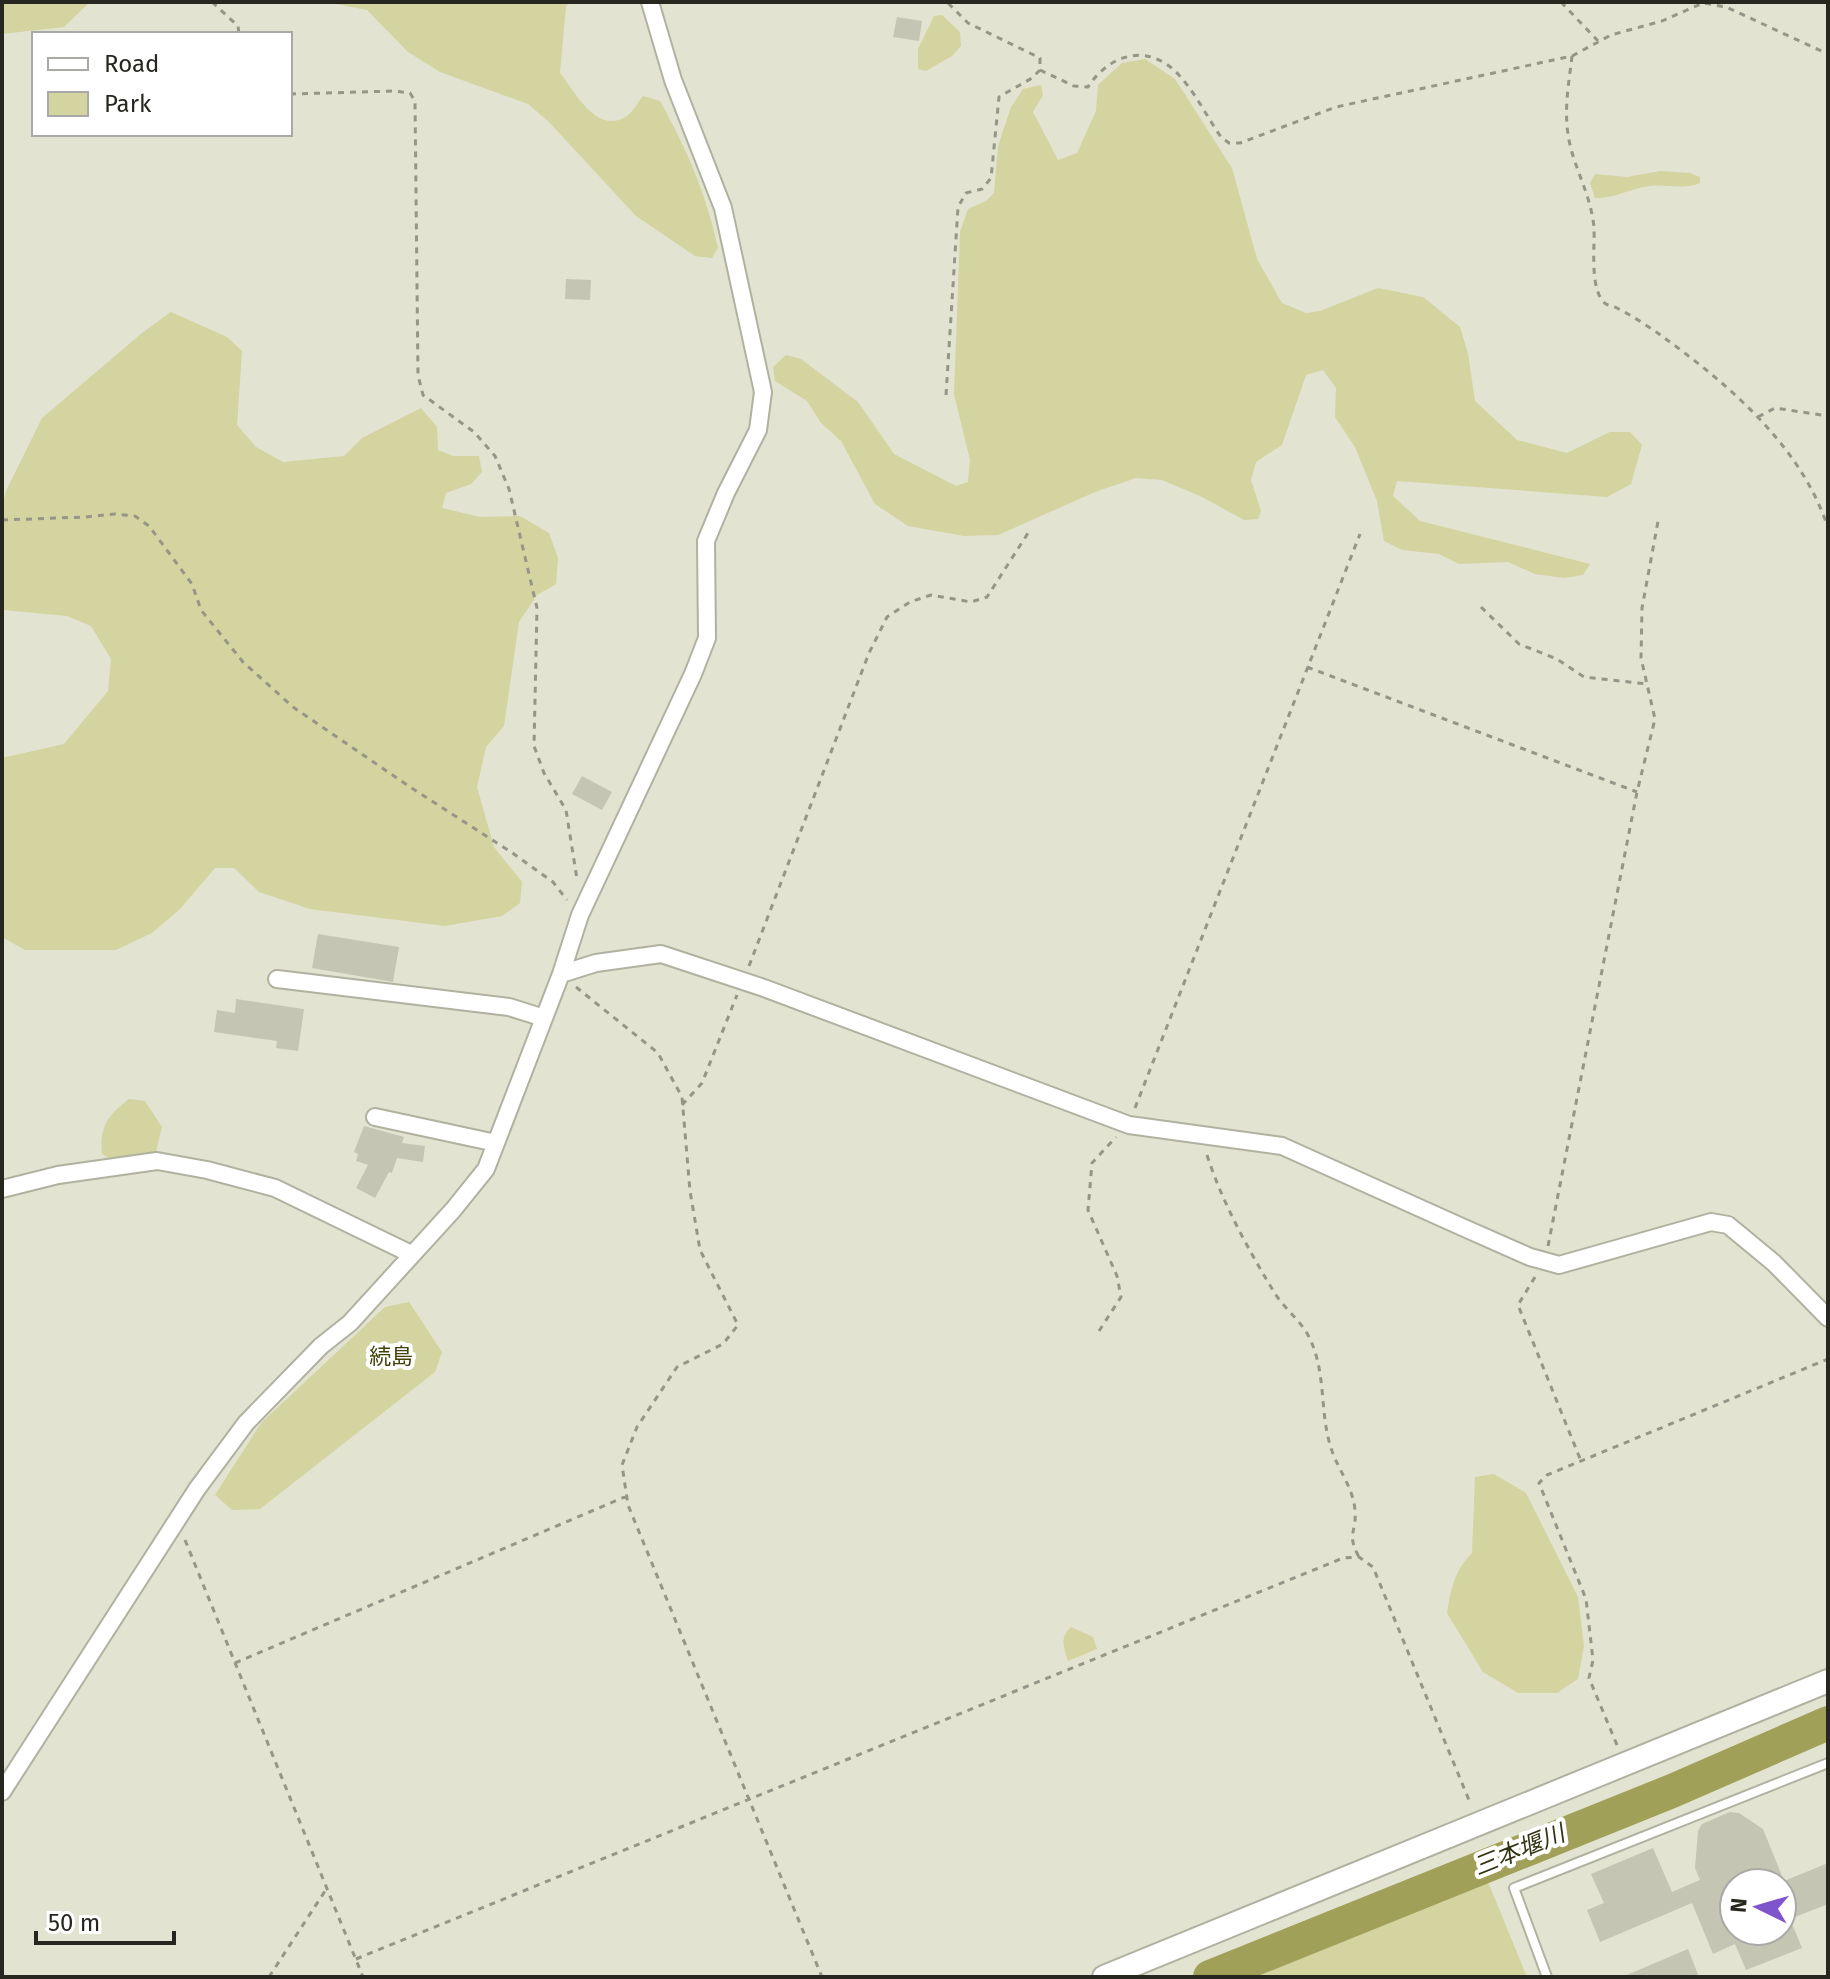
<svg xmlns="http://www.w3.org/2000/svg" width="1830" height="1979" viewBox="0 0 1830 1979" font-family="'Fira Sans','Noto Sans JP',sans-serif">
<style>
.green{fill:#d3d49f}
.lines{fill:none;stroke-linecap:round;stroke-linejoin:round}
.river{stroke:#a0a059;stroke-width:34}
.building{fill:#c5c5b4;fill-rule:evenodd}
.lane-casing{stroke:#b1b1a0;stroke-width:12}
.street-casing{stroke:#b1b1a0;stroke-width:20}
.secondary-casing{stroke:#b1b1a0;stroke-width:26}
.path{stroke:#959688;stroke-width:3;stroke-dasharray:6 6;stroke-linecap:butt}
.lane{stroke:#fff;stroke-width:8}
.street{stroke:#fff;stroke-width:16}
.secondary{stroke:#fff;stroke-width:22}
.labels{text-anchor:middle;stroke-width:8;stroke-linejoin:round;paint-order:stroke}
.park-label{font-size:22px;fill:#424108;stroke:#fff}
.water-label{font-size:24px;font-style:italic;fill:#343414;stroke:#fff}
</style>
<rect width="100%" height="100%" fill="#e2e3d1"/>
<path class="green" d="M2,2H90L64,27L2,34Z
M326,2H570L566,6L560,73C575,92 597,136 627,116C633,112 638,102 643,96L660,101C687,150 706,193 718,248L712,258L695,256L636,216L549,122L528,104L440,72L408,52L367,10Z
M942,15L960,32L961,46L952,56L926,71L918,69V49L934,16Z
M1145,59L1175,79L1232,168L1257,259L1282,303L1306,313L1320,311L1378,288L1423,297L1460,327L1468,354L1475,401L1517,440L1567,453L1610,432H1630L1642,445L1631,484L1607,497L1397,481L1393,496L1420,521L1590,564L1583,575L1564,578L1535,574L1508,562L1459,564L1439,554L1402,550L1384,541L1377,501L1355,447L1335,417L1336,388L1323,370L1306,375L1282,445L1256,462L1251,480L1261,511L1258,519L1244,520L1202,497L1162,480L1136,478L1095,492L998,535L964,536L908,526L875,504L841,441L821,423L807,401L775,381L773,367L786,355L801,359L858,402L894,454L956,486L968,482L970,460L954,394L960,232L968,209L986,201L994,193L998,146L1011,107L1023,89L1041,85L1043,95L1033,112L1058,160L1077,153L1096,111L1098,85L1122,63Z
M1660,171L1690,173L1700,177V183C1683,190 1668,184 1650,186C1631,188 1614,199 1595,198L1590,183L1595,174L1627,177Z
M171,312L227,337L242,351L237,425L256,447L283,462L344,456L362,438L421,408L437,427L438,450L453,456H479L482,472L471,484L446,493L442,508L480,517L520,516L549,533L558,558L556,584L537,595L519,622L504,726L486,747L477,787L494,847L522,882L520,903L502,916L445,926L310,909L259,892L234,868H215L180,909L152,933L116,950H25L2,937V758L64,744L108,691L111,659L91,626L67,616L4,610L2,509L6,491L42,418L142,333Z
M129,1099L145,1101L162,1127L156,1152L109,1158L102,1154C99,1127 108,1115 129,1099Z
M409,1302L442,1352L435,1372L260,1509L232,1510L215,1495L261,1423L385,1307Z
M1494,1474L1526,1493L1578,1597L1584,1646L1578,1679L1557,1693H1518L1483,1672L1447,1613C1451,1589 1454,1571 1472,1553L1475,1477Z
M1071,1627L1093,1637L1097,1649L1068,1661C1064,1647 1059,1638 1071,1627Z
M1488,1882L1527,1977H1263L1262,1974Z"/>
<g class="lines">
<path class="river" d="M1210,1977L1672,1791L1828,1723"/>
</g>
<path class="building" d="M897,17L922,21L919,41L893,37Z
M566,279L591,280L590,300L565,299Z
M582,776L612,792L602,810L572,794Z
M318,934L399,947L393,982L312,968Z
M236,999L304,1009L298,1051L276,1048L277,1041L214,1032L217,1010L235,1013Z
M364,1126L404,1137L402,1143L425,1146L423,1162L397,1158L392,1173L389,1172L375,1198L356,1188L368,1165L356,1161L358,1154L354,1152Z
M1730,1812L1739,1813L1763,1829L1784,1881L1828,1863V1904L1790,1919L1802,1948L1746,1970L1735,1944L1713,1954L1692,1903L1600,1942L1587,1910L1604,1903L1591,1874L1653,1848L1672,1892L1700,1880L1695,1868L1698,1831L1702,1824ZM1734,1883H1782V1931H1734Z
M1688,1949L1699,1977H1622Z"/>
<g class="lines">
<defs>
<path id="lane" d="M1547,1977L1514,1888L1828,1763"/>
<path id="street" d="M561,974L596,963L661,954L764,988L1129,1125L1282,1146L1462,1227L1530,1257L1559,1265L1711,1222L1728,1225L1774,1263L1828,1318
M277,979L509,1007L544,1018
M375,1117L496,1143
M2,1189L58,1175L157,1161L207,1170L275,1188L411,1254
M2,1792L197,1489L246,1423L321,1346L350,1323L453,1210L486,1169L561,974L580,915L693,674L707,638L706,541L726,493L758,430L763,392L723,208L673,80L650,2"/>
<path id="secondary" d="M1104,1977L1828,1681"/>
</defs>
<use href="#lane" class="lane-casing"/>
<use href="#street" class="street-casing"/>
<use href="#secondary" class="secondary-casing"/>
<path class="path" d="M212,2L238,26L239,34
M1561,2L1598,41
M1572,56C1569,82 1564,108 1568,134C1572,165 1591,193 1594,228C1595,247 1589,292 1606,304C1609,306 1613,306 1617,308C1631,315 1646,325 1659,334C1727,383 1801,445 1828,528
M1040,70L1074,86L1088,87C1110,53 1149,43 1178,74C1195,92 1207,117 1221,137L1229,143H1240L1336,107L1572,56L1611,35L1662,21L1703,3L1726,7L1828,54
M290,94L395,91L410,93L415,101L418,375L423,395L474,432L495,456L509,489L537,608L534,746L544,773L566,810L577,879
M946,395L958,207L966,193L982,189L991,178L999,97L1032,78L1040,70V58L968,23L947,2
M1758,417L1775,408L1828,416
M2,520L85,517L115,514L135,516L149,526L192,584L201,610L243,662L293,707L410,787L511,852L553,882L567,900
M1828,602V626
M1481,607L1519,644L1557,659L1584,677L1647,684
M1307,667L1637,792
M749,966L869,653L887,617L910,602L931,595L971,602L987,597L1030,530
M576,987L658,1053L682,1097L690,1191L700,1250L738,1325L723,1344L677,1367L637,1427L622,1465L628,1505L822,1977
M682,1105L702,1083L737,995
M1135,1108L1360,534
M1207,1155C1222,1202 1248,1249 1274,1292C1283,1307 1299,1319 1308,1335C1327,1371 1319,1411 1331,1448C1338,1470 1353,1487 1355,1510C1357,1532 1346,1534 1359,1557
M1548,1246L1637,792L1655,719L1641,658L1642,608L1659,516
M1535,1277L1518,1305L1581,1461
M1099,1331L1121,1297L1117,1276L1088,1210L1092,1163L1116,1137
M185,1540L363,1977
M235,1663L627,1496
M1617,1745L1589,1678L1593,1660L1586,1599L1539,1483L1547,1475L1828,1359
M356,1959L1343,1558L1359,1557L1373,1567L1471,1805
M269,1977L327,1888"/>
<use href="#lane" class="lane"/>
<use href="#street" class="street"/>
<use href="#secondary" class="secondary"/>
</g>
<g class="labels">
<g class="park-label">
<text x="391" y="1364">続島</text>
</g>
<g class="water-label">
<text transform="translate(1519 1850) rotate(-22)" y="8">三本堰川</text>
</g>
</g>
<rect width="1830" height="1979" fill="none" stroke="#272720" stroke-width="8"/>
<rect x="32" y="32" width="260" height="104" fill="#ffffff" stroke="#a9a9a6" stroke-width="2"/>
<rect x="48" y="58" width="40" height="12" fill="#ffffff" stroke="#a9a9a6" stroke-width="2"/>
<text x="104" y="72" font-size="24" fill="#272720">Road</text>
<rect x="48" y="92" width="40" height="24" fill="#d3d49f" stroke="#a9a9a6" stroke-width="2"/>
<text x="104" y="112" font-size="24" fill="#272720">Park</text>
<g transform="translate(1758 1907) rotate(275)"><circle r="38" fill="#ffffff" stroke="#a9a9a6" stroke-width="2"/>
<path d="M0-6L14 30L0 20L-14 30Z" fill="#8054cd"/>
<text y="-12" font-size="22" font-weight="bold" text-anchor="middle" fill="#272720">N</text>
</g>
<path d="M36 1931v12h138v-12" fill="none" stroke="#272720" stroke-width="4"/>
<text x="48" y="1931" font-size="24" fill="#272720" stroke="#ffffff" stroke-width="6" paint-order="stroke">50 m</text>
</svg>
